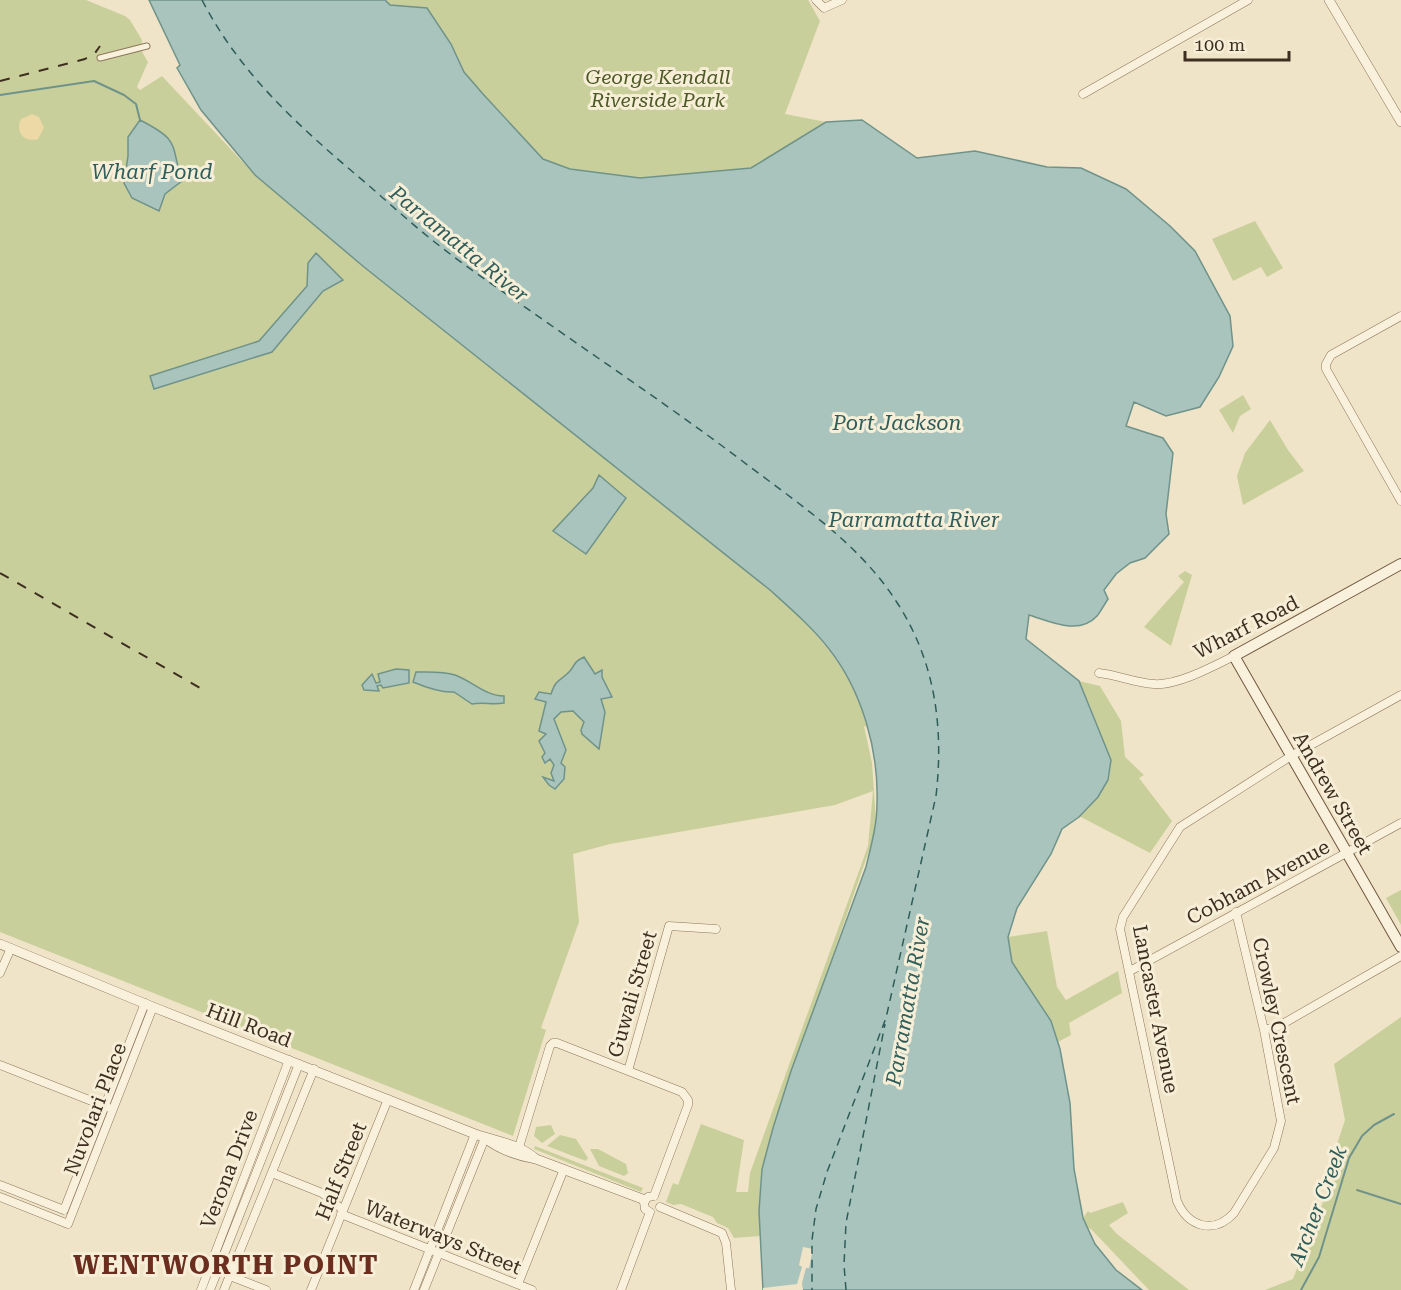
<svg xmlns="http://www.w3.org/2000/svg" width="1401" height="1290" viewBox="0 0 1401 1290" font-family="'Roboto Serif',serif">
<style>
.green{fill:#c9cf9b}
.sand{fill:#ecd9a5}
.water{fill:#a9c4bc;stroke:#6f938a;stroke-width:1.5}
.pier{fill:#f0e4c8}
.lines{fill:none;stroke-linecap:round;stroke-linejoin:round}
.stream{stroke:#6f938a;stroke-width:2}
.ferry{stroke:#2f5d5a;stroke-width:1.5;stroke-dasharray:8 6;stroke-linecap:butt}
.pedestrian-casing{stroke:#8d765c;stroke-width:7}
.minor-casing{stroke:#8d765c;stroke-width:9}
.tertiary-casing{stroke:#8d765c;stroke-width:10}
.secondary-casing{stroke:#6f573f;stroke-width:12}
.pedestrian{stroke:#faf1dc;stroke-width:5}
.minor{stroke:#faf1dc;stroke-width:8}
.tertiary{stroke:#faf1dc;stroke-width:9}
.secondary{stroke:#faf1dc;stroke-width:10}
.rail{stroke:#3d2e20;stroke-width:2;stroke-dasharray:10 10;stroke-linecap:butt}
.labels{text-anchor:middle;stroke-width:6;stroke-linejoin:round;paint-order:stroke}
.park-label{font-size:20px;font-style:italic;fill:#4d5a26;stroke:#f7eed8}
.street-label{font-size:20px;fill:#3d2e20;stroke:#f7eed8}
.water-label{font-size:21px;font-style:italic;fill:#2f5d5a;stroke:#f7eed8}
.district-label{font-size:26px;font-weight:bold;letter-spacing:1.5px;fill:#6b2e1e;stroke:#f7eed8}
</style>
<rect width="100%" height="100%" fill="#f0e4c8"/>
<path class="green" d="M0,0H86L125,16L130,20L142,40L141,50L148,62L137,87L140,90L162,76L255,175L770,590C815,630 851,667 867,727L864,726L872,763L876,821L874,836L771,1134L759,1202L760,1236L734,1238L728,1228L717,1223L713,1217L681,1204L673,1205L666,1202L673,1183L678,1185L701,1124L744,1140L736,1192H748L750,1173L868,846L873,791L835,805L610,844L573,854L579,922L541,1028L546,1030L513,1136L0,932Z
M385,0H808L820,21L785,114L826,122L752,168L640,178L570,169L543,160L483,94L464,72L451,44L427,8L390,5Z
M1255,221L1283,268L1267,277L1261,267L1233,281L1212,239Z
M1243,395L1251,409L1240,416L1233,433L1219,410Z
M1270,420L1288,450L1304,471L1243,505L1237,476L1245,453Z
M1185,571L1192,575L1171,646L1144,627L1184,582L1178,576Z
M1079,681L1100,686L1121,721L1125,757L1144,775L1139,778L1172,821L1150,853L1079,816L1093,714Z
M1401,890V925L1386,898Z
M1047,931L1057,987L1066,1000L1118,971L1122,993L1069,1023L1071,1035L1058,1042L1051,1021L1012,962L1008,937Z
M1401,1017V1290H1265L1293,1279L1325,1197L1330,1165L1345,1120L1334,1064Z
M551,1125L555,1134L542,1143L534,1136L536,1127Z
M560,1135L576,1139L588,1158L586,1161L547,1146Z
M535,1146L643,1188L641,1192L534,1149Z
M590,1149H598L626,1164L628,1173L624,1176L599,1166Z
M1123,1202L1128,1213L1109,1225L1117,1234L1189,1290H1149L1091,1229L1088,1228L1083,1218L1088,1211L1090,1213Z"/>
<path class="sand" d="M32,114L39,117L44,128L38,139C24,143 15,132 21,119Z"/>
<path class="water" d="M149,0H385L390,5L427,8L451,44L464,72L483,94L543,159L570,169L640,178L751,168L826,122L862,120L917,158L975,151L1047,167L1081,168L1126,189L1170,226L1195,251L1230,316L1233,346L1219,377L1200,407L1166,416L1134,402L1126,426L1163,438L1173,453L1166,514L1169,534L1145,558L1130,563L1116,574L1104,590L1108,599C1104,605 1101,611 1097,616C1079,636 1049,621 1029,615L1026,639L1079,681L1111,760L1108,780L1098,797L1079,817L1062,829L1051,854L1017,908L1008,937L1012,962L1051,1021L1060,1049L1070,1103L1074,1169L1083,1218L1095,1244L1116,1270L1142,1290H763L759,1211L762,1169L773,1128L791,1071L866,867C871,846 877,825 877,804C879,750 862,691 829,649C812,627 791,609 770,590L364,267L255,175L201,110L177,68L180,65Z
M140,120C181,141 170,143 182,181L165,194L159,211L132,198L124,183L128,156V137Z
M316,253L343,280L323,291L272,352L154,389L150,376L259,341L307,286L308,263Z
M599,475L626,498L586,554L553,531L593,488Z
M584,657L595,674L602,670V677L612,697L601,699L605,712L599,749L582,734L581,730L584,722L573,711L561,712L554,719L566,750L561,763L565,767L564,779L555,789L549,785L543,777L554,781L551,773L554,765L550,759L545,763L542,757L545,753L539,741L546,734L539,731L546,702L535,699L539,692L551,694C556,678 561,681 570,671C576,663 574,662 584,657Z
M396,669L409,670V683L383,688L381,685L377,686L379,691L364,690L362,685L372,674L376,683L380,682L378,674Z
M416,672C428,672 443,671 455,675C472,681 485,696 504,696V703C493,705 483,702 472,704L454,692C441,693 425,687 413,682Z"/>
<path class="pier" d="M803,1247L813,1249L809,1268H806L802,1283L803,1290H763V1288L797,1284L802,1267L799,1265Z"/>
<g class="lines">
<path class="stream" d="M0,95L94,81L124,95L136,104L140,120
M1357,1190L1401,1204
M1301,1290L1319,1257L1349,1158L1362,1136L1374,1125L1394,1114"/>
<path class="ferry" d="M202,0C242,77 302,129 367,184C391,205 415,227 441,247C473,272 508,295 542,319C609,366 676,411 741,460C796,502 858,542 896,601C935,660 944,727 936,796L886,1018L827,1172L816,1209L812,1240V1290
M846,1290L844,1265L846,1223L885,1024"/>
<defs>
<path id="pedestrian" d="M100,58L147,46"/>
<path id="minor" d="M816,0L824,8L842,0
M1083,94L1248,0
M1401,316L1331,355L1326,364V369L1401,501
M1099,673C1118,675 1135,683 1154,684C1177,686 1214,666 1234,656
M1236,912L1264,1030L1281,1121L1274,1148L1234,1213C1214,1235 1188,1227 1177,1201L1120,929L1123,917L1180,827L1291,756L1401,695
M1130,971L1401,823
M0,973L11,948
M1264,1030L1279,1026L1401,956
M0,1065L107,1107
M628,1071L669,926L716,929
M519,1147L550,1046L553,1043H557L682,1092L688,1100V1105L654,1196
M272,1173L322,1193L343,1210
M0,1185L64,1210
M0,1197L68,1224
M660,1207L722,1233L726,1243L731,1290
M64,1210L145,1003
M650,1212L645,1209L644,1202L648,1197L654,1196
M341,1214L532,1290
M68,1224L153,1007
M230,1276L266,1290
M518,1284L564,1169
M201,1290L289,1060
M210,1290L299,1064
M224,1290L314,1069
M311,1290L388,1099
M414,1290L475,1134
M424,1290L485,1138
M621,1290L650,1212"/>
<path id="tertiary" d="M1329,0L1401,122
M0,944L153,1007L475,1134C497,1142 518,1143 536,1159
M485,1138C499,1149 518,1156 536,1159L645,1200"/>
<path id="secondary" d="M1401,564L1234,656L1401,947"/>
</defs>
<use href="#pedestrian" class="pedestrian-casing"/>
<use href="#minor" class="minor-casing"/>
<use href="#tertiary" class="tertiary-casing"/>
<use href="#secondary" class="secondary-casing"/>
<use href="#pedestrian" class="pedestrian"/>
<use href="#minor" class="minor"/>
<use href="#tertiary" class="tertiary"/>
<use href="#secondary" class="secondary"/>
<path class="rail" d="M0,81L85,59L95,53L100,46
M0,573L207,692"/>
</g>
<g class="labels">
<g class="park-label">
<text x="658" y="84">George Kendall<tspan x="658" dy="23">Riverside Park</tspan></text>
</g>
<g class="street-label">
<text transform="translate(1246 627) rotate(-27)" y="7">Wharf Road</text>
<text transform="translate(1333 793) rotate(60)" y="7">Andrew Street</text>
<text transform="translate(1258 882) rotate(-28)" y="7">Cobham Avenue</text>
<text transform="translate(632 994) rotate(-74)" y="7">Guwali Street</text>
<text transform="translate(1156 1009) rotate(79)" y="7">Lancaster Avenue</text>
<text transform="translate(1277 1021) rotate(78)" y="7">Crowley Crescent</text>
<text transform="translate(249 1025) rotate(21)" y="7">Hill Road</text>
<text transform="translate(95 1109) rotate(-69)" y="7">Nuvolari Place</text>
<text transform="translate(229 1169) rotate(-69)" y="7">Verona Drive</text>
<text transform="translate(341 1171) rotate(-68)" y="7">Half Street</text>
<text transform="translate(443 1237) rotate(22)" y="7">Waterways Street</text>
</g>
<g class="water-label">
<text x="152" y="179">Wharf Pond</text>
<text transform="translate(459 244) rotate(39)" y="7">Parramatta River</text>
<text x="897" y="430">Port Jackson</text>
<text x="914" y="527">Parramatta River</text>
<text transform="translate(908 1001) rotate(-80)" y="7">Parramatta River</text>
<text transform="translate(1318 1206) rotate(-69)" y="7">Archer Creek</text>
</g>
<g class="district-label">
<text x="226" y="1274">WENTWORTH POINT</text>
</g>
</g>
<path d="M1185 51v9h104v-9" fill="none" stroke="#3d2e20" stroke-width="3"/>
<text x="1194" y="51" font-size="18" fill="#3d2e20" stroke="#f7eed8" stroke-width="4.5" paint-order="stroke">100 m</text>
</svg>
